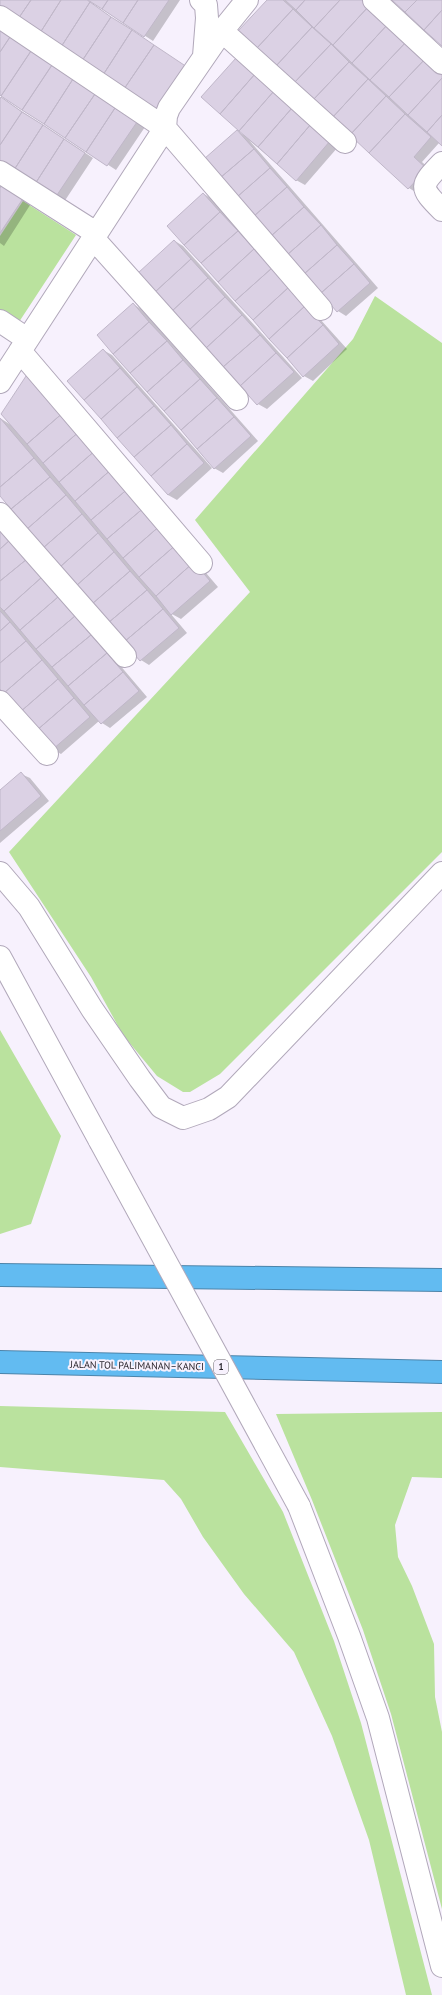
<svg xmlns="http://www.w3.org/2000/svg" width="442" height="1995" viewBox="0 0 442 1995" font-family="'PT Sans',sans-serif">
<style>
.green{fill:#bae29e}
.shadow{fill:#0003}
.building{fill:#dbd1e4;stroke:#c0b7c9}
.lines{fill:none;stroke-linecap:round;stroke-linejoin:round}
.minor-casing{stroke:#b1a8ba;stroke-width:24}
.motorway-casing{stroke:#4c84aa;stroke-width:24}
.minor{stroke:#fff;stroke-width:22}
.motorway{stroke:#62bbf1;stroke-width:22}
.minor-bridge-casing{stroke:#b1a8ba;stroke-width:24;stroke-linecap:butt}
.minor-bridge{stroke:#fff;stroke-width:22}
.labels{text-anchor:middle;stroke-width:4;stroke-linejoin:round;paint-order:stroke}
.shield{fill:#f7f1fd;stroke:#625d66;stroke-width:1}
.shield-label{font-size:9px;font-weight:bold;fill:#221e25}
.street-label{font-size:10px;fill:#221e25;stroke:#f7f1fd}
</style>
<rect width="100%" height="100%" fill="#f7f1fd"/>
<path class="green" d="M23,201L76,235L19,322L0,310V236Z
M375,296L442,343V852L220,1074L190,1092H183L157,1076L123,1035L91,977L9,852L250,592L195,520L353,339Z
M0,1030L61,1136L31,1224L0,1234Z
M0,1406L225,1412L283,1512L334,1641L361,1723L432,1995H406L369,1840L332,1736L294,1652L244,1594L203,1537L181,1499L164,1480L0,1467Z
M442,1412V1478L412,1477L395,1525L398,1557L412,1586L434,1644L435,1697L442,1732V1909L391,1714L363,1630L312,1500L276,1414Z"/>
<path class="shadow" d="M90,0H180L153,41Z
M268,0H365L442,72V145L439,143L422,162L435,174L417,193L409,188Z
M0,31L145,127L116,170L0,94Z
M236,59L338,147L305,185L296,180L249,140L378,288L346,316L338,311L205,159L237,131L244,135Z
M0,97L93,158L64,202L0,160Z
M0,181L32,202L4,246L0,243Z
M204,194L212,199L347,349L313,381L304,376Z
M175,241L183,246L302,378L267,409L258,404Z
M133,304L141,309L258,441L223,473L214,468Z
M103,350L112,355L212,468L177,500L168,495Z
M38,376L218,587L181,619L170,613L187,633L149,665L141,660L0,495V418L11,425Z
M0,524L147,697L110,728L99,721L61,754L52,749L0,688Z
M21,774L30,778L49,801L0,843V792Z"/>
<path class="building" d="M31,0H61L40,33L18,19Z
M31,0L18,19L0,7V0Z
M61,0H87L90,2L61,47L40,33Z
M88,0H108L102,9Z
M108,0H138L123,23L102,9Z
M138,0H169L144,37L123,23Z
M267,0H283L293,9L257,48L238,31Z
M285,0H305L296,10Z
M305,0H340L314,28L296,10Z
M340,0H363L369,6L333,45L314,28Z
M392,0H417L405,12Z
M417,0H442V10L424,30L405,12Z
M90,2L111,17L82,61L61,47Z
M369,6L388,24L352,63L333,45Z
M293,9L312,27L276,66L257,48Z
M442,10V46L424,30Z
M111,17L132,30L103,75L82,61Z
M388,24L407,41L370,80L352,63Z
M312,27L331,44L294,83L276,66Z
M0,30L10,37L0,52Z
M132,30L154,45L124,89L103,75Z
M10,37L31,51L1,96L0,95V52Z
M407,41L426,58L389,97L370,80Z
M331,44L349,62L313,100L294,83Z
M154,45L187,67L157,111L124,89Z
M31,51L52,65L22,110L1,96Z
M236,58L255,74L220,114L201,97Z
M426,58L442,74V78L408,115L389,97Z
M349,62L368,79L332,118L313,100Z
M52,65L73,79L44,124L22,110Z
M255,74L274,91L239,131L220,114Z
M442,78V115L427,132L408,115Z
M73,79L95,94L65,138L44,124Z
M368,79L386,96L350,135L332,118Z
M274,91L292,108L258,147L239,131Z
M95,94L115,108L86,152L65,138Z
M386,96L405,114L369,153L350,135Z
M1,97L22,112L0,145V99Z
M115,108L137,122L107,166L86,152Z
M292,108L311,124L277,164L258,147Z
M22,112L43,125L14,170L0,161V145Z
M405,114L431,137L414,157L427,169L408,189L369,153Z
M442,115V146L427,132Z
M311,124L330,141L296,181L277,164Z
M43,125L64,139L35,184L14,170Z
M237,130L254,149L220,178L204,159Z
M64,139L85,153L55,198L35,184Z
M254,149L270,168L237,197L220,178Z
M270,168L287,187L254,216L237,197Z
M3,183L24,197L0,233V188Z
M287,187L304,207L271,236L254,216Z
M203,193L220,212L184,245L167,226Z
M304,207L321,225L287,255L271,236Z
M220,212L238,231L201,263L184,245Z
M321,225L337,245L304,274L287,255Z
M238,231L254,249L218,282L201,263Z
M174,240L191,259L155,292L138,273Z
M337,245L354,264L321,293L304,274Z
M254,249L272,268L235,301L218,282Z
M191,259L208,278L172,311L155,292Z
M354,264L370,283L337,312L321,293Z
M272,268L289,287L253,320L235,301Z
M208,278L225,297L189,330L172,311Z
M289,287L305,306L269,339L253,320Z
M225,297L242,315L206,348L189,330Z
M133,303L149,322L113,354L97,335Z
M305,306L323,325L287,358L269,339Z
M242,315L260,335L223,367L206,348Z
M149,322L167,341L130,373L113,354Z
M323,325L339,344L303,377L287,358Z
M260,335L276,353L240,386L223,367Z
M167,341L183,360L147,392L130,373Z
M103,349L120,368L84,400L67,381Z
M276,353L294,372L257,405L240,386Z
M183,360L200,379L164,411L147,392Z
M120,368L137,387L101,419L84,400Z
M30,370L65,411L27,444L1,414Z
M200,379L217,398L181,430L164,411Z
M137,387L154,406L117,438L101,419Z
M217,398L234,417L197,449L181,430Z
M154,406L171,425L134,457L117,438Z
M65,411L81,430L43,463L27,444Z
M234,417L251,436L214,469L197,449Z
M0,418L34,458L0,487Z
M171,425L187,444L151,476L134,457Z
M81,430L97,449L59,482L43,463Z
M187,444L204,463L168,495L151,476Z
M97,449L113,468L75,501L59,482Z
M34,458L50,477L11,509L0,496V487Z
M113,468L130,487L91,520L75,501Z
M50,477L66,495L27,529L11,509Z
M130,487L146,506L107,539L91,520Z
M66,495L82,514L43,548L27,529Z
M146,506L162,524L123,558L107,539Z
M82,514L98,533L60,567L43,548Z
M162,524L178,543L139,577L123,558Z
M0,528L10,540L0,549Z
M98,533L114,552L76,586L60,567Z
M10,540L27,559L0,581V549Z
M178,543L194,562L156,596L139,577Z
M114,552L130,571L92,604L76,586Z
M27,559L42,577L4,611L0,607V581Z
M194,562L210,581L171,615L156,596Z
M130,571L147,590L108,623L92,604Z
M42,577L58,597L20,630L4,611Z
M147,590L163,609L124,642L108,623Z
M58,597L75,616L36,649L20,630Z
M163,609L179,628L140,661L124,642Z
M0,611L10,622L0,631Z
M75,616L91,635L52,667L36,649Z
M10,622L26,641L0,663V631Z
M91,635L107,653L68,686L52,667Z
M26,641L42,660L4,693L0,689V663Z
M107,653L123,672L84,705L68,686Z
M42,660L58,679L19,713L4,693Z
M123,672L139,691L101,724L84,705Z
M58,679L74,698L36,731L19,713Z
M74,698L90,717L52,750L36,731Z
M21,772L41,796L0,831V790Z"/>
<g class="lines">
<defs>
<path id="minor" d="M201,0L206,5L207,18L204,56
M374,0L442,63
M0,17L165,128L321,309
M222,31L345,142
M442,163C420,186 419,187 442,210
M0,172L96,233
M93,238L237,399
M0,321L27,339
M20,351L201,563
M0,382L165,128L166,116L169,108L222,31L247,0
M0,514L125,656
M0,702L47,754
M0,873L29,907L92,1009L140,1079L161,1107L183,1118L209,1109L228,1097L442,873
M0,957L100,1141
M299,1506L349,1636L378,1718L442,1966"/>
<path id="motorway" d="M0,1275L442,1280
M0,1362L442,1372"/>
</defs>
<use href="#minor" class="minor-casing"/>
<use href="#motorway" class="motorway-casing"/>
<use href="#minor" class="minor"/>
<use href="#motorway" class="motorway"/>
<defs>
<path id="minor-bridge" d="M100,1141L299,1506"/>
</defs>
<use href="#minor-bridge" class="minor-bridge-casing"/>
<use href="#minor-bridge" class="minor-bridge"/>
</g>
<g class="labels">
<rect class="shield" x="214" y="1360" width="14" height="14" rx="3"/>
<g class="shield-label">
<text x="221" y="1370">1</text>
</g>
<g class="street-label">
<text transform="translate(137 1365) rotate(1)" y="4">JALAN TOL PALIMANAN–KANCI</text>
</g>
</g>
</svg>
